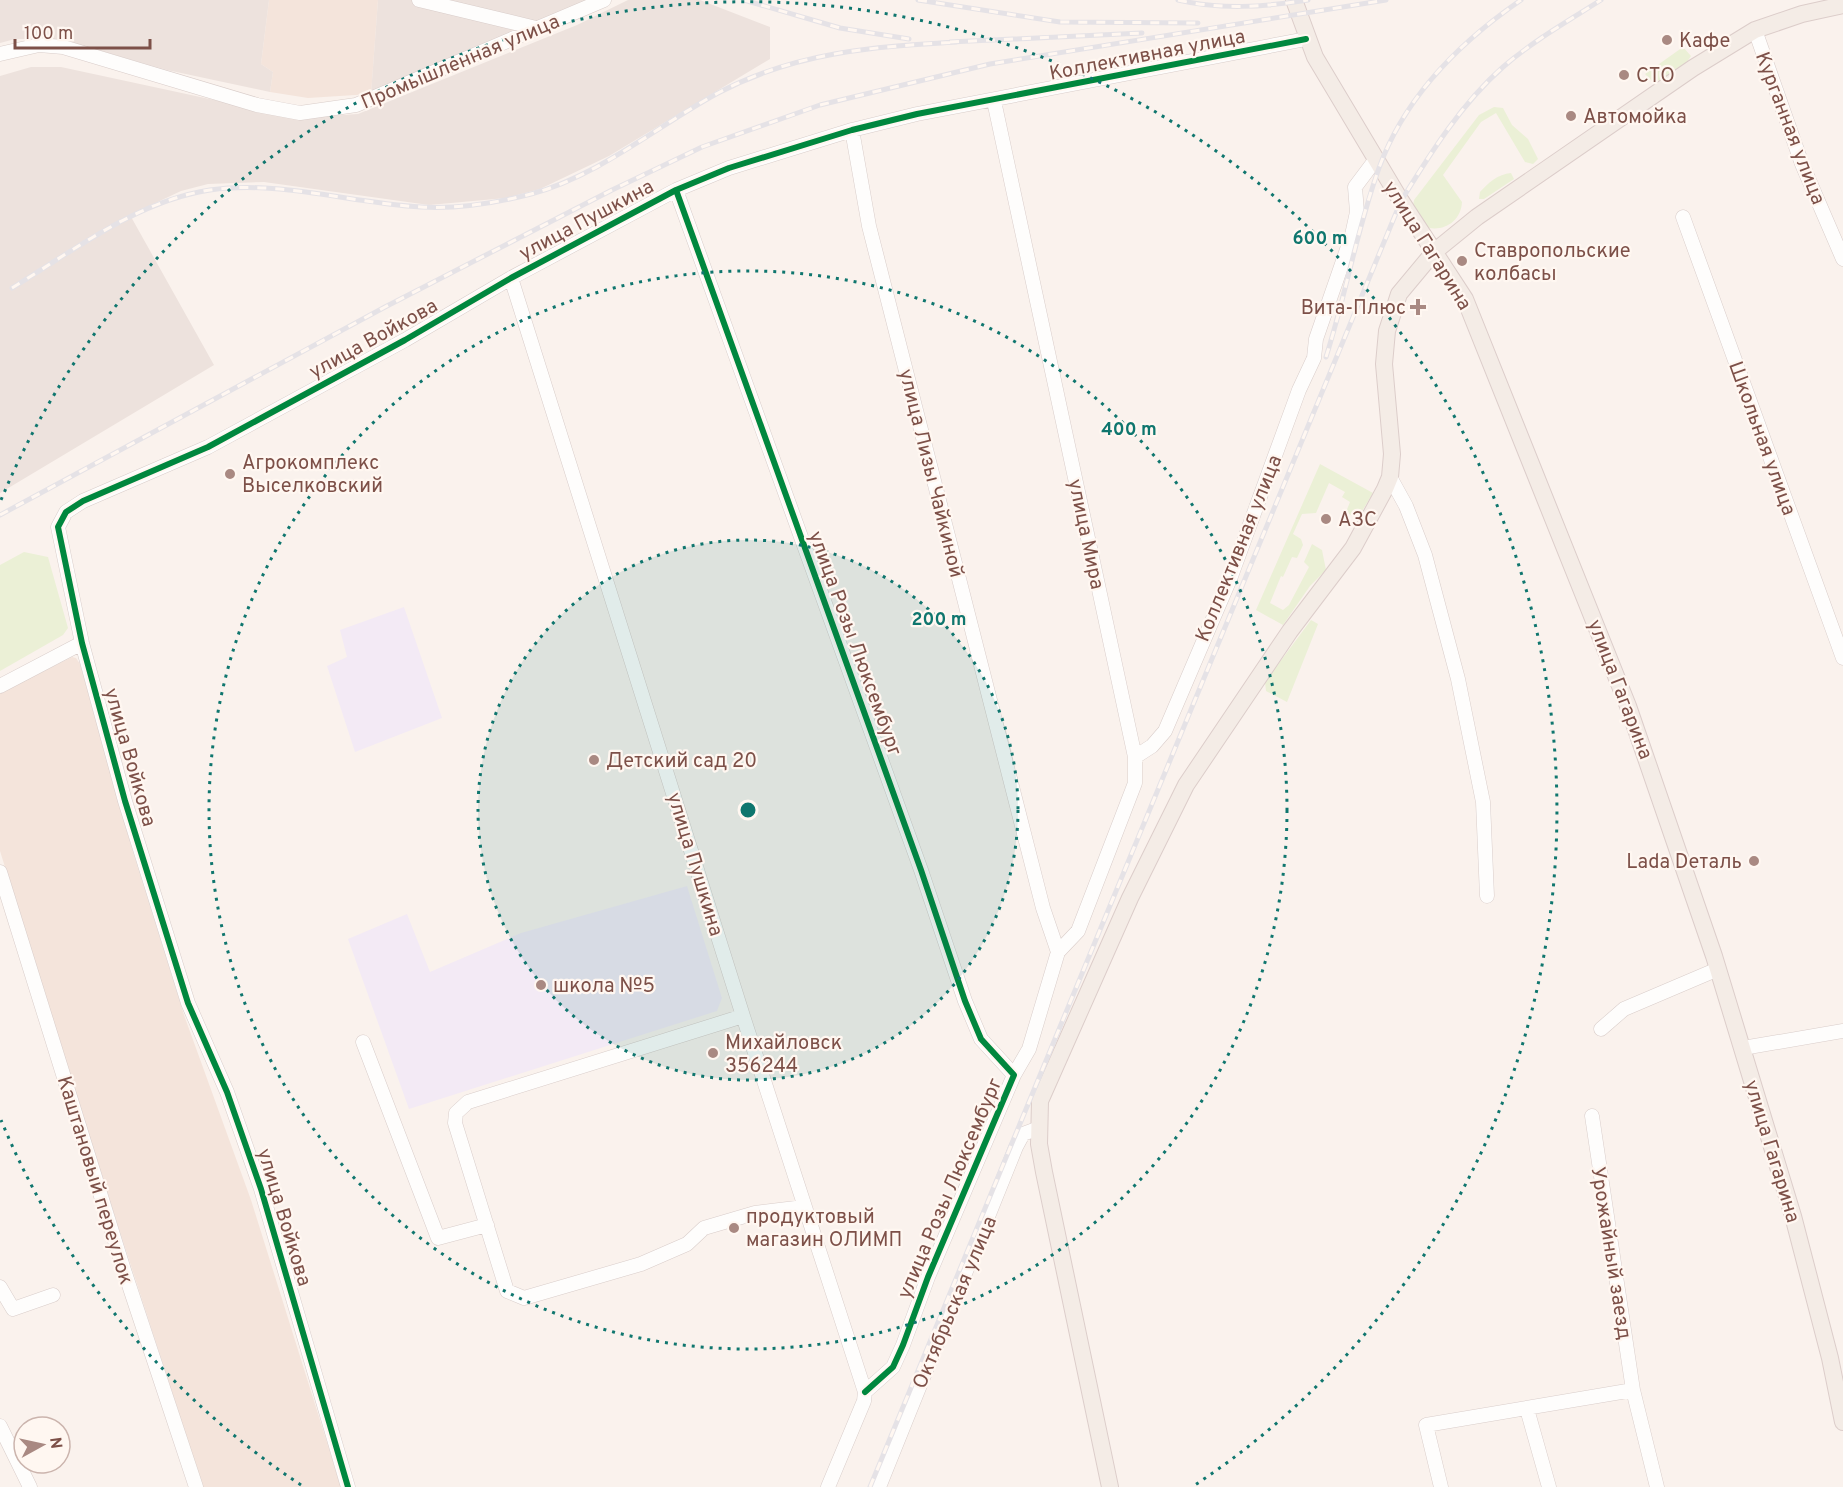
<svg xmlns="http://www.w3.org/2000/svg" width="1843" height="1487" viewBox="0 0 1843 1487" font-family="Overpass,sans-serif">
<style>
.residential{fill:#f4e4db}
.industrial{fill:#ede2dd}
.education{fill:#f3eaf5}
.green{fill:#ebf0d6}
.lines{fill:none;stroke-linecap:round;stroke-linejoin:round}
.minor-casing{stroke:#d9cdca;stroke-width:15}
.major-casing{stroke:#dccdca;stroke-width:18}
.minor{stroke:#fefdfc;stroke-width:14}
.major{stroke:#f4ece6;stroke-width:16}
.rail-casing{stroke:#e5e2e6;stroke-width:5}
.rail{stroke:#fff7f1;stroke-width:3;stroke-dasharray:9;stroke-linecap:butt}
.cycleway-casing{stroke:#fff7f1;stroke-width:10}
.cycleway{stroke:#00873e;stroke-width:6}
.ring{fill:none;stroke:#0f766e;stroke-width:3;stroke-dasharray:3 6}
.poi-dot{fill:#a98982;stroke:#fff7f1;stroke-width:2}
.labels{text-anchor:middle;stroke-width:4.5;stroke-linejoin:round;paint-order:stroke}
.poi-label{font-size:20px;fill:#7d5048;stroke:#fff7f1;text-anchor:start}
.street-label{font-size:20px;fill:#7d5048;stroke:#fff7f1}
.centre{fill:#0f766e;stroke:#fff7f1;stroke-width:3}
.ring-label{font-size:18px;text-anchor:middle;font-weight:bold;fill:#0f766e;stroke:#fff7f1;stroke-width:4.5;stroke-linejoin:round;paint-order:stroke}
</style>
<rect width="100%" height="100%" fill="#faf2ed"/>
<path class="residential" d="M269,0H378L371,94L308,98L270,92L273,72L261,64Z
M72,657L76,658L80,664L132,849L184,1015L251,1200L341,1487H203L94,1152L0,851V693Z"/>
<path class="industrial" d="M0,0H269L261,64L273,72L270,92L167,70L60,39H15L0,43Z
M378,0H588L371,94Z
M628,0H700L770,27V59L609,156L540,189L506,198L429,205L264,182L208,184L181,191L130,215L214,365L0,493V76L31,67H61L298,118L358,114L577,25Z"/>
<path class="education" d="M404,607L442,718L355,752L327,666L347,657L340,630Z
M687,886L722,998L717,1011L409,1109L348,939L407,914L430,972L521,933Z"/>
<path class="green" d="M1683,47L1691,56C1685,67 1665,80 1653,82L1645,74Z
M1494,107L1503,108L1512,125L1528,139L1538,159L1533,164L1525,162L1496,113L1481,122L1443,175L1462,202C1461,220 1446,231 1429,228L1412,211L1414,200L1479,115Z
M1511,173L1514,179L1484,199H1479L1480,192C1488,183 1498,174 1511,173Z
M1320,464L1373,493L1361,513L1352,516L1346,512L1350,502L1342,497L1345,492L1329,483L1316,513L1302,514L1293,534L1301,539L1303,545L1297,558L1292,557L1283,577L1281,576L1270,603L1283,610L1289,605L1309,567L1304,562L1312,544L1322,550L1326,570L1310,586L1283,625L1256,610Z
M24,552L48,557L68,628L63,635L0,671V565Z
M1311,620L1318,624L1287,702L1266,691L1265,682Z"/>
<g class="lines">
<defs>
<path id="minor" d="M419,0L536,28
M1755,30L1802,164L1843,259
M0,54L39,45L63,47L257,105L300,113L356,105L604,0
M994,101L1135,757V783L1078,931L1058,952L1029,1049L1014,1075
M852,130L869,226L1043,908L1058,952
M676,190L921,870L965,1001L981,1039L1014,1075L928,1277L903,1345L893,1367L865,1392
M1683,217L1843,658
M511,278L743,1016L865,1392L864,1401L828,1487
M1390,477L1406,506L1425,555L1458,679L1483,802L1487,896
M0,686L82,643
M1135,757L1152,746L1165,731L1230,579L1299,390L1314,358L1316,339L1352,235L1357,212L1355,187L1376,159
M0,872L124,1270L196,1487
M743,1016L468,1102L456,1113L455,1123L507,1291L524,1298L641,1264L687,1244L704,1228L755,1213L804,1207
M1601,1029L1624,1009L1718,969
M363,1042L438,1238L487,1225
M1743,1048L1843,1031
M1592,1116L1633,1390L1657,1487
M0,1287L13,1309L53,1295
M1527,1409L1549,1487
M0,1426L30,1487
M348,1487L261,1189L227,1092L188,1003L125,801L82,643L58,527L66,512L83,501L208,447L405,340L511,278L676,190L729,168L852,130L917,114L1306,39
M879,1487L1016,1147L1023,1134L1039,1128
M1441,1487L1426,1425L1633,1390"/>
<path id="major" d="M1294,0L1315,57L1401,201L1465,299L1628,706L1714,956L1793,1216L1830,1358L1843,1422
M1110,1487L1044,1172L1039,1144L1040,1101L1130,898L1186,785L1290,631L1353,548L1385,489L1390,477L1392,454L1384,364L1387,331L1399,294L1434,252L1477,217L1693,68L1755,30L1802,14L1843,5"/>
</defs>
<use href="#minor" class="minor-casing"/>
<use href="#major" class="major-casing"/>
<use href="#minor" class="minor"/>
<use href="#major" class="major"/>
<defs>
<path id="rail" d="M744,0L840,28L909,39
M918,0L1060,22L1198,23
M1178,0C1221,10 1264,7 1308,0
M950,42L1142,33
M12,288C73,251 137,201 210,190C280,180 350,203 421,207C457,209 496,203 531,194C599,176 657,126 718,93C796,52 871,47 957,42
M1326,357C1346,294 1357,229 1379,168C1405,96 1460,42 1521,0
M0,515L385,307L612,190L702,147L820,105L990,64L1386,0
M870,1487L1401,201C1430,154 1461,104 1503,67C1533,41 1568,21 1601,0"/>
</defs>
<use href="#rail" class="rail-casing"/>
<use href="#rail" class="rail"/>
<defs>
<path id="cycleway" d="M676,190L921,870L965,1001L981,1039L1014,1075L928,1277L903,1345L893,1367L865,1392
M348,1487L261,1189L227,1092L188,1003L125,801L82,643L58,527L66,512L83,501L208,447L405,340L511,278L676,190L729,168L852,130L917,114L1306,39"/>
</defs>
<use href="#cycleway" class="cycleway-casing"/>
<use href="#cycleway" class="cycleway"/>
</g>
<circle cx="748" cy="810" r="270" fill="#0f766e" fill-opacity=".12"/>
<g class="ring">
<circle cx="748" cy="810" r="270"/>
<circle cx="748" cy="810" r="539"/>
<path d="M301 1485A809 809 0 0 1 1 1120M1 500A809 809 0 1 1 1195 1485"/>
</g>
<g class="poi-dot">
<circle cx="1667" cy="40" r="6"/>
<circle cx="1624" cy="75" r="6"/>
<circle cx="1571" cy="116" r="6"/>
<circle cx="1462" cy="261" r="6"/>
<path d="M1415 298h6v6h6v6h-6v6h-6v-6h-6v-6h6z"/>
<circle cx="230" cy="474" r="6"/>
<circle cx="1326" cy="519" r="6"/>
<circle cx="594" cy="760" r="6"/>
<circle cx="1754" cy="861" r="6"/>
<circle cx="541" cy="985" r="6"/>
<circle cx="713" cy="1053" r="6"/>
<circle cx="734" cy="1228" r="6"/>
</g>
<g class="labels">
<g class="poi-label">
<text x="1679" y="47">Кафе</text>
<text x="1636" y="82">СТО</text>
<text x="1583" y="123">Автомойка</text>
<text x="1474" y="257">Ставропольские<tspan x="1474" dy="23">колбасы</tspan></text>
<text x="1406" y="314" text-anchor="end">Вита-Плюс</text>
<text x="242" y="469">Агрокомплекс<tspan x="242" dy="23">Выселковский</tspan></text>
<text x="1338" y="526">АЗС</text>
<text x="606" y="767">Детский сад 20</text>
<text x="1742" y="868" text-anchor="end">Lada Dеталь</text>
<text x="553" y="992">школа №5</text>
<text x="725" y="1049">Михайловск<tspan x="725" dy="23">356244</tspan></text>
<text x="746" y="1223">продуктовый<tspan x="746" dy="23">магазин ОЛИМП</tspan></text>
</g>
<g class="street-label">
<text transform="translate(1147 54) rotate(-11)" y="7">Коллективная улица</text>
<text transform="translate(460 61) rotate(-23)" y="7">Промышленная улица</text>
<text transform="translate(1791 128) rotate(69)" y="7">Курганная улица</text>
<text transform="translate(586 219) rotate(-28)" y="7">улица Пушкина</text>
<text transform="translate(1428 245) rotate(58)" y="7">улица Гагарина</text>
<text transform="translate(373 338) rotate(-29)" y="7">улица Войкова</text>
<text transform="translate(1763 438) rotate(70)" y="7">Школьная улица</text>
<text transform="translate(932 473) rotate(76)" y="7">улица Лизы Чайкиной</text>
<text transform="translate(1087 534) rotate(78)" y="7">улица Мира</text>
<text transform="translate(1238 548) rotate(-68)" y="7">Коллективная улица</text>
<text transform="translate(856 643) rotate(70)" y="7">улица Розы Люксембург</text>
<text transform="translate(1621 689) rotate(69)" y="7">улица Гагарина</text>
<text transform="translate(131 757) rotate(74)" y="7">улица Войкова</text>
<text transform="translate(696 864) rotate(73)" y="7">улица Пушкина</text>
<text transform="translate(1773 1151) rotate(73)" y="7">улица Гагарина</text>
<text transform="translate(96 1180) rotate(73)" y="7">Каштановый переулок</text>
<text transform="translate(949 1188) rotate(-67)" y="7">улица Розы Люксембург</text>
<text transform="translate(285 1217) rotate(73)" y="7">улица Войкова</text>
<text transform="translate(1612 1253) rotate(81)" y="7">Урожайный заезд</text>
<text transform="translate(954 1302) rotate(-67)" y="7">Октябрьская улица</text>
</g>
</g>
<circle cx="748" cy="810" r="9" class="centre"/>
<g class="ring-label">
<text x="1320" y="244">600 m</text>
<text x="1129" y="435">400 m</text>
<text x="939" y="625">200 m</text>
</g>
<g transform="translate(42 1445) rotate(82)"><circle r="28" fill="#fff7f1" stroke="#cbb4ad" stroke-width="1.5"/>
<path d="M0-4.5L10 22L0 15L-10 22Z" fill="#a98982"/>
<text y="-9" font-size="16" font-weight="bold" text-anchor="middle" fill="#7d5048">N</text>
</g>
<path d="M15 39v9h135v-9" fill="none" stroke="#7d5048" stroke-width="3"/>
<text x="24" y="39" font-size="18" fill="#7d5048" stroke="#fff7f1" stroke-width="4.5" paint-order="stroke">100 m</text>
</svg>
